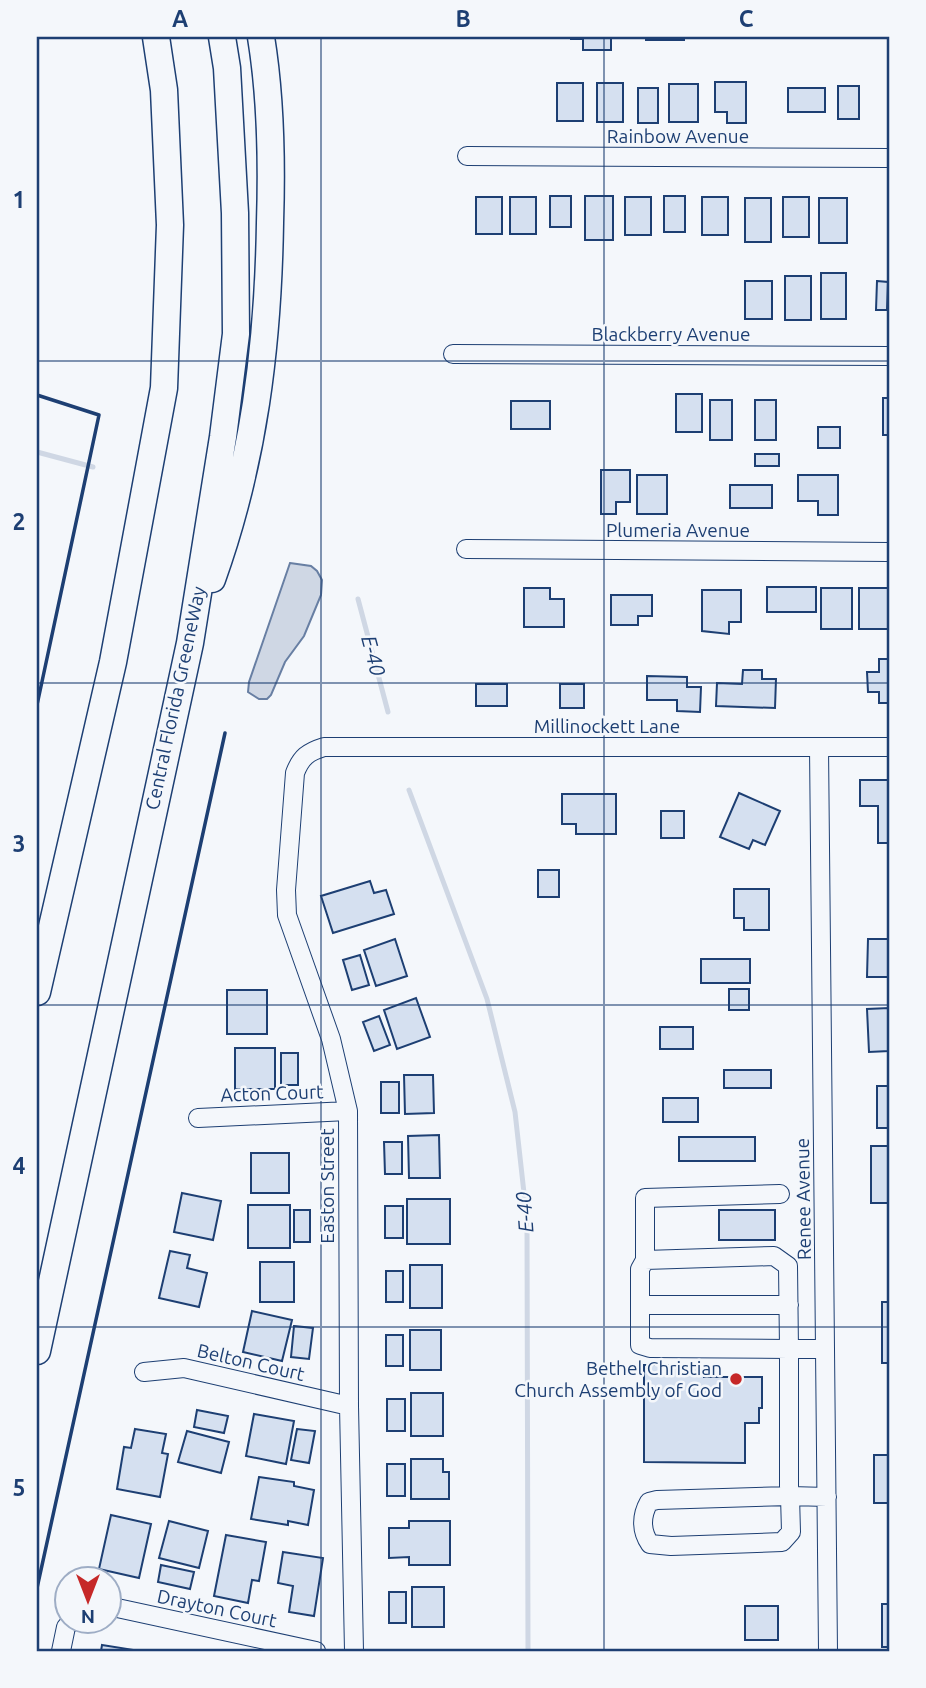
<svg xmlns="http://www.w3.org/2000/svg" width="926" height="1688" viewBox="0 0 926 1688" font-family="Ubuntu,sans-serif">
<style>
.water{fill:#cfd7e4;stroke:#687fa3;stroke-width:2}
.lines{fill:none;stroke-linecap:round;stroke-linejoin:round}
.stream{stroke:#cfd7e4;stroke-width:5}
.building{fill:#d5e0f0;stroke:#1d3f73;stroke-width:2}
.minor-casing{stroke:#1d3f73;stroke-width:20}
.highway-casing{stroke:#1d3f73;stroke-width:29}
.minor{stroke:#f4f7fb;stroke-width:18}
.highway{stroke:#f4f7fb;stroke-width:26}
.wall{stroke:#1d3f73;stroke-width:3.5}
.grid{fill:none;stroke:#1d3f73;stroke-width:2;stroke-opacity:0.55}
.poi-dot{fill:#c62828;stroke:#f4f7fb;stroke-width:2.5}
.labels{text-anchor:middle;stroke-width:5;stroke-linejoin:round;paint-order:stroke}
.street-label{font-size:19px;fill:#1d3f73;stroke:#f4f7fb}
.poi-label{font-size:19px;fill:#1d3f73;stroke:#f4f7fb;text-anchor:end}
.water-label{font-size:21px;font-style:italic;fill:#1d3f73;stroke:#f4f7fb}
.neatline{fill:none;stroke:#1d3f73;stroke-width:2.5}
.grid-label{font-size:23px;text-anchor:middle;font-weight:bold;fill:#1d3f73}
</style>
<rect width="100%" height="100%" fill="#f4f7fb"/>
<path class="water" d="M290,563L311,566L317,571L322,580L321,595L304,636L285,662L271,695L267,699H259L248,692L249,682Z"/>
<g class="lines">
<path class="stream" d="M37,452L93,467
M358,599L388,712
M409,790L487,999L515,1112L527,1220L528,1651"/>
</g>
<path class="building" d="M571,37H611V50H583V39H571Z
M646,37H684V40H646Z
M715,82H746V123H727V112H715Z
M557,83H583V121H557Z
M597,83H623V122H597Z
M669,84H698V122H669Z
M838,86H859V119H838Z
M638,88H658V123H638Z
M788,88H825V112H788Z
M550,196H571V227H550Z
M585,196H613V240H585Z
M664,196H685V232H664Z
M476,197H502V234H476Z
M510,197H536V234H510Z
M625,197H651V235H625Z
M702,197H728V235H702Z
M783,197H809V237H783Z
M745,198H771V242H745Z
M819,198H847V243H819Z
M821,273H846V319H821Z
M785,276H811V320H785Z
M745,281H772V319H745Z
M877,281L888,282L887,310H876Z
M676,394H702V432H676Z
M883,398H889V435H883Z
M710,400H732V440H710Z
M755,400H776V440H755Z
M511,401H550V429H511Z
M818,427H840V448H818Z
M755,454H779V466H755Z
M601,470H630V502H616V514H601Z
M637,475H667V514H637Z
M798,475H838V515H818V501H798Z
M730,485H772V508H730Z
M767,587H816V612H767Z
M524,588H550V599H564V627H524Z
M821,588H852V629H821Z
M859,588H889V629H859Z
M702,590H741V622H729V634L702,631Z
M611,595H652V616H638V625H611Z
M879,659H889V717V703H879V692H868L867,672H879Z
M743,670H762V679H776L775,708L716,706L717,683L742,684Z
M647,676L687,677V687H701L700,712L677,711V700H647Z
M476,684H507V706H476Z
M560,684H584V708H560Z
M860,780H889V843H878V806H860Z
M739,793L780,811L765,845L753,840L749,849L720,837Z
M562,794H616V834H576V824H562Z
M661,811H684V838H661Z
M538,870H559V897H538Z
M370,881L374,893L386,890L394,914L333,933L321,896Z
M734,889H769V930H744V918H734Z
M395,939L407,976L376,986L364,950Z
M868,939H889V977H867Z
M360,955L369,985L352,990L343,960Z
M701,959H750V983H701Z
M729,989H749V1010H729Z
M227,990H267V1034H227Z
M416,998L430,1037L397,1049L384,1010Z
M889,1008V1051L869,1052L867,1009Z
M379,1016L390,1045L374,1051L363,1022Z
M660,1027H693V1049H660Z
M235,1048H275V1089H235Z
M281,1053H298V1085H281Z
M724,1070H771V1088H724Z
M404,1075H433L434,1113L405,1114Z
M381,1082H399V1113H381Z
M877,1086H889V1128H877Z
M663,1098H698V1122H663Z
M439,1135L440,1178H409L408,1136Z
M679,1137H755V1161H679Z
M384,1142H402V1174H385Z
M871,1146H889V1203H871Z
M251,1153H289V1193H251Z
M182,1193L221,1201L213,1240L174,1232Z
M407,1199H450V1244H407Z
M248,1205H290V1248H248Z
M385,1206H403V1238H385Z
M294,1210H310V1242H294Z
M719,1210H775V1240H719Z
M170,1251L190,1255L187,1268L207,1273L199,1307L159,1298Z
M260,1262H294V1302H260Z
M410,1265H442V1308H410Z
M386,1271H403V1302H386Z
M882,1302H889V1363H882Z
M252,1311L292,1320L282,1361L243,1352Z
M294,1326L313,1328L309,1359L291,1357Z
M410,1330H441V1370H410Z
M386,1335H403V1366H386Z
M644,1365H704V1377H762V1408H759V1423H745V1463L644,1462Z
M411,1393H443V1436H411Z
M387,1399H405V1431H387Z
M197,1410L228,1416L224,1433L194,1427Z
M254,1414L294,1421L286,1464L246,1456Z
M135,1429L166,1434L162,1453L168,1454L160,1497L117,1489L124,1447L131,1448Z
M297,1429L315,1431L309,1463L291,1460Z
M187,1431L229,1442L221,1473L178,1462Z
M874,1455H889V1503H874Z
M411,1459H443V1472H449V1499H411Z
M387,1464H405V1496H387Z
M259,1477L294,1482V1486L314,1490L308,1525L288,1521V1525L251,1519Z
M111,1515L151,1524L139,1578L99,1569Z
M169,1521L208,1531L199,1568L159,1558Z
M409,1521H450V1565H409V1557L389,1558V1528H409Z
M226,1535L266,1542L259,1581L252,1580L248,1603L214,1596Z
M283,1552L323,1558L314,1616L289,1612L293,1586L278,1583Z
M161,1565L194,1572L190,1589L158,1582Z
M412,1587H444V1627H412Z
M389,1592H406V1623H389Z
M882,1604H889V1647H882Z
M745,1606H778V1640H745Z
M102,1645L134,1650V1651H101Z"/>
<g class="lines">
<defs>
<path id="minor" d="M467,156L889,158
M453,354L889,356
M466,549L889,552
M819,747L828,1651
M198,1118L348,1111
M774,1256L788,1266L789,1349L650,1348L640,1345V1269L645,1260Z
M645,1260V1198L780,1194
M640,1305H789
M825,1349H789V1486L790,1496L827,1497
M144,1372L184,1368L349,1406
M790,1496L791,1532L782,1542L671,1546L650,1544C641,1531 641,1516 649,1502L657,1500Z
M108,1606L316,1651
M61,1651L66,1627L71,1622
M354,1651L349,1406L348,1111L331,1039L287,915L286,890L295,773C301,757 308,752 324,747H889"/>
<path id="highway" d="M212,579C254,462 268,346 270,223C272,161 271,98 261,37
M37,992L113,662L164,388L170,225L164,90L156,37
M37,1351L190,643L223,437L236,334L235,213L227,68L222,37"/>
</defs>
<use href="#minor" class="minor-casing"/>
<use href="#highway" class="highway-casing"/>
<use href="#minor" class="minor"/>
<use href="#highway" class="highway"/>
<path class="wall" d="M37,395L99,415L37,705
M37,1588L225,733"/>
</g>
<path class="grid" d="M321,37V1651M604,37V1651M37,361H889M37,683H889M37,1005H889M37,1327H889"/>
<circle class="poi-dot" cx="736" cy="1379" r="7"/>
<g class="labels">
<g class="street-label">
<text x="678" y="143">Rainbow Avenue</text>
<text x="671" y="341">Blackberry Avenue</text>
<text x="678" y="537">Plumeria Avenue</text>
<text transform="translate(175 698) rotate(-78)" y="7">Central Florida GreeneWay</text>
<text x="607" y="733">Millinockett Lane</text>
<text transform="translate(272 1093) rotate(-2)" y="7">Acton Court</text>
<text transform="translate(327 1186) rotate(-90)" y="7">Easton Street</text>
<text transform="translate(803 1199) rotate(-91)" y="7">Renee Avenue</text>
<text transform="translate(251 1362) rotate(13)" y="7">Belton Court</text>
<text transform="translate(217 1608) rotate(12)" y="7">Drayton Court</text>
</g>
<g class="poi-label">
<text x="722" y="1375">Bethel Christian<tspan x="722" dy="22">Church Assembly of God</tspan></text>
</g>
<g class="water-label">
<text transform="translate(373 656) rotate(75)" y="7">E-40</text>
<text transform="translate(525 1212) rotate(-94)" y="7">E-40</text>
</g>
</g>
<rect width="926" height="1688" fill="none" stroke="#f4f7fb" stroke-width="77"/>
<g transform="translate(88 1600) rotate(180)"><circle r="33" fill="#f4f7fb" stroke="#9eadc5" stroke-width="2"/>
<path d="M0-5L12 26L0 18L-12 26Z" fill="#c62828"/>
<text y="-10" font-size="19" font-weight="bold" text-anchor="middle" fill="#1d3f73">N</text>
</g>
<rect x="38" y="38" width="850" height="1612" class="neatline"/>
<g class="grid-label">
<text x="180" y="27">A</text>
<text x="463" y="27">B</text>
<text x="746" y="27">C</text>
<text x="19" y="208">1</text>
<text x="19" y="530">2</text>
<text x="19" y="852">3</text>
<text x="19" y="1174">4</text>
<text x="19" y="1496">5</text>
</g>
</svg>
